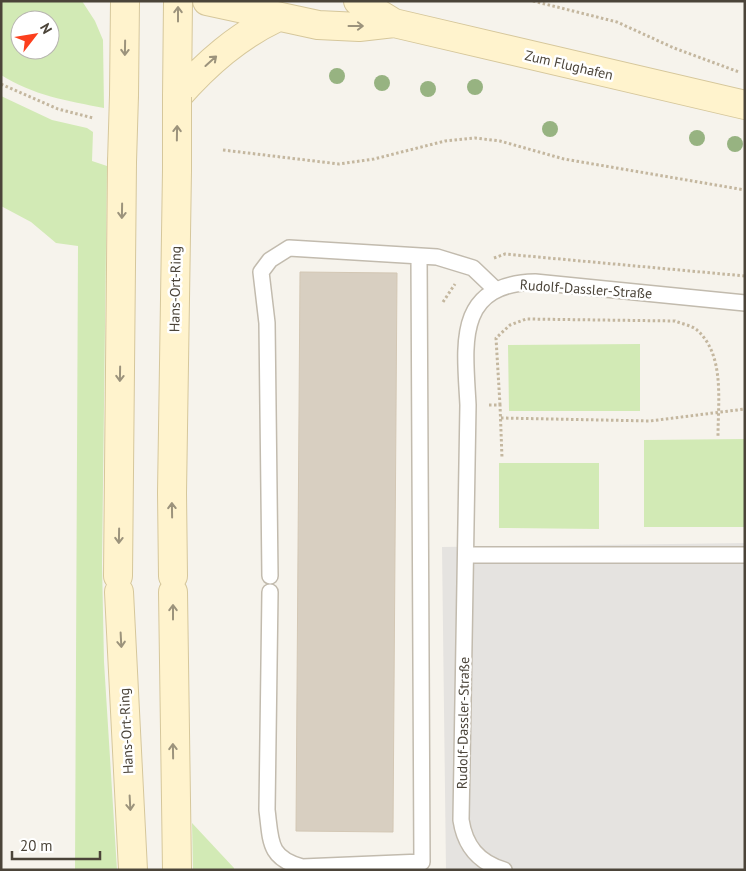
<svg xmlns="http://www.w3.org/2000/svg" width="746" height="871" viewBox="0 0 746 871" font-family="'PT Sans',sans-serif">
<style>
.green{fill:#d2eab5;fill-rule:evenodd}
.parking{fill:#e5e3e0}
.building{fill:#d8cfc1;stroke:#d3c7b4}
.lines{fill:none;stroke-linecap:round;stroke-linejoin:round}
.lane-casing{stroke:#c2bbae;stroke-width:18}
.secondary-casing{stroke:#d6c79b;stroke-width:30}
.path{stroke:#c4b79f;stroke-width:3;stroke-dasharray:2.5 2.5;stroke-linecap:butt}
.lane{stroke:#fff;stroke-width:15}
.secondary{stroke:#fff3cd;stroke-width:28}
.secondary-bridge-casing{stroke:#d6c79b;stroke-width:30;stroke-linecap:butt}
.secondary-bridge{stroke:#fff3cd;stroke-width:28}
.tree{fill:#97b381}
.oneway{stroke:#9c937c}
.labels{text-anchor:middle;stroke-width:5;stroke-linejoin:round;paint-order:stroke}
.street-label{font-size:14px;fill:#4b4439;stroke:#fff}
</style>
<rect width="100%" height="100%" fill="#f6f3ec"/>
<path class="green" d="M1,1H82L95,21L103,40L104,108C68,101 32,95 1,75ZM20,20H50V50H20Z
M1,96L52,120L87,128L93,132L92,161L107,166L102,564L104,662L117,870H75L78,246L56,243L31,222L1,206Z
M640,344V411H509L508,345Z
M745,439V527H644V440Z
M499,463H599V529L499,528Z
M192,823L234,868V870H193Z"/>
<path class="parking" d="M745,543V870H446L442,547Z"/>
<path class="building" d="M300,272L397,273L393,832L296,831Z"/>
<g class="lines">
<defs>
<path id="lane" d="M466,555H745
M270,576L267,323L261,272L270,260L289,248L437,257L473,268L495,289
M270,592L267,810C271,841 268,858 302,867L422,862L419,256
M504,870C478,862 465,846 461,820L468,405C465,346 454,284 535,282L745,303"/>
<path id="secondary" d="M207,1L318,25L359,27L394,23
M358,1L394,23L745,105
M124,95L125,1
M177,97C207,63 238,36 278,17
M177,97L178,1
M118,576L122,162
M173,576L172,493L177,170
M119,592L133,870
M173,592L177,870"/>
</defs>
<use href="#lane" class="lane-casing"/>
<use href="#secondary" class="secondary-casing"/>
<path class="path" d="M533,1L617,22L674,48L739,72
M1,84L58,109L93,118
M223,150L339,164L374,159L445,141L475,138L500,141L564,159L745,190
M494,258L505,254L745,276
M443,302L455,284
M489,405H500L502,458
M500,405L496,338L510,325L526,319L675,321C682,324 691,325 697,330C725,355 718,401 718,436
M501,418L650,421L745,409"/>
<use href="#lane" class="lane"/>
<use href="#secondary" class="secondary"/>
<defs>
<path id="secondary-bridge" d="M122,162L124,95
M177,170V97"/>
</defs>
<use href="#secondary-bridge" class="secondary-bridge-casing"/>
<use href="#secondary-bridge" class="secondary-bridge"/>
</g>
<g class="tree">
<circle cx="337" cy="76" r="8"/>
<circle cx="382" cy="83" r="8"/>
<circle cx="475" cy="87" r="8"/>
<circle cx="428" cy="89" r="8"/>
<circle cx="550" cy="129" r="8"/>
<circle cx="697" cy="138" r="8"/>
<circle cx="735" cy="144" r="8"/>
</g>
<defs><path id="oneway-shaft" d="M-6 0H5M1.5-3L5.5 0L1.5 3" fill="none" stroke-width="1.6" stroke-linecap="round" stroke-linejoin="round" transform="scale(1.25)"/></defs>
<g class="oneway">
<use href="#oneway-shaft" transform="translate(178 14) rotate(-90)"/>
<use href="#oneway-shaft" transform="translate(356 26)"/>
<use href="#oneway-shaft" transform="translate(125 48) rotate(91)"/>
<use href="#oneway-shaft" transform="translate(211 61) rotate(-42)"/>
<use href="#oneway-shaft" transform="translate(177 133) rotate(-89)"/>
<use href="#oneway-shaft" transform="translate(122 211) rotate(91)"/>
<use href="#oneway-shaft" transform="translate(120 374) rotate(91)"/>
<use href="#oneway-shaft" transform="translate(172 510) rotate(-91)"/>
<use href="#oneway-shaft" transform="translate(119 536) rotate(91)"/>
<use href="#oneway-shaft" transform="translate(173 612) rotate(-90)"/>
<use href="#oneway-shaft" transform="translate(121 640) rotate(87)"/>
<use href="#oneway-shaft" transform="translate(173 751) rotate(-91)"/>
<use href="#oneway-shaft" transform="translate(130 803) rotate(87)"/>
</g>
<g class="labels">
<g class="street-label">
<text transform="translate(569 65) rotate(13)" y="5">Zum Flughafen</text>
<text transform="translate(175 289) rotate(-89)" y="5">Hans-Ort-Ring</text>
<text transform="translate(586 289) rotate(4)" y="5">Rudolf-Dassler-Straße</text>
<text transform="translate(463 723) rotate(-89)" y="5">Rudolf-Dassler-Straße</text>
<text transform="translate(126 731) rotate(-93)" y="5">Hans-Ort-Ring</text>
</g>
</g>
<rect width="746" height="871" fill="none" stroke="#4b4439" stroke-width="5"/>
<g transform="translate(35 35) rotate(59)"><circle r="24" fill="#ffffff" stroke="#b7b4b0"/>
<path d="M0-4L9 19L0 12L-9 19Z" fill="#fc3f1d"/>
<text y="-8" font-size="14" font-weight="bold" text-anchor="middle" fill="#4b4439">N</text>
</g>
<path d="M12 851v8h88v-8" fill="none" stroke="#4b4439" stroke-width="2.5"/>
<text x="20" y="851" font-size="15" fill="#4b4439" stroke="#ffffff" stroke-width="4" paint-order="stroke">20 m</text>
</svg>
